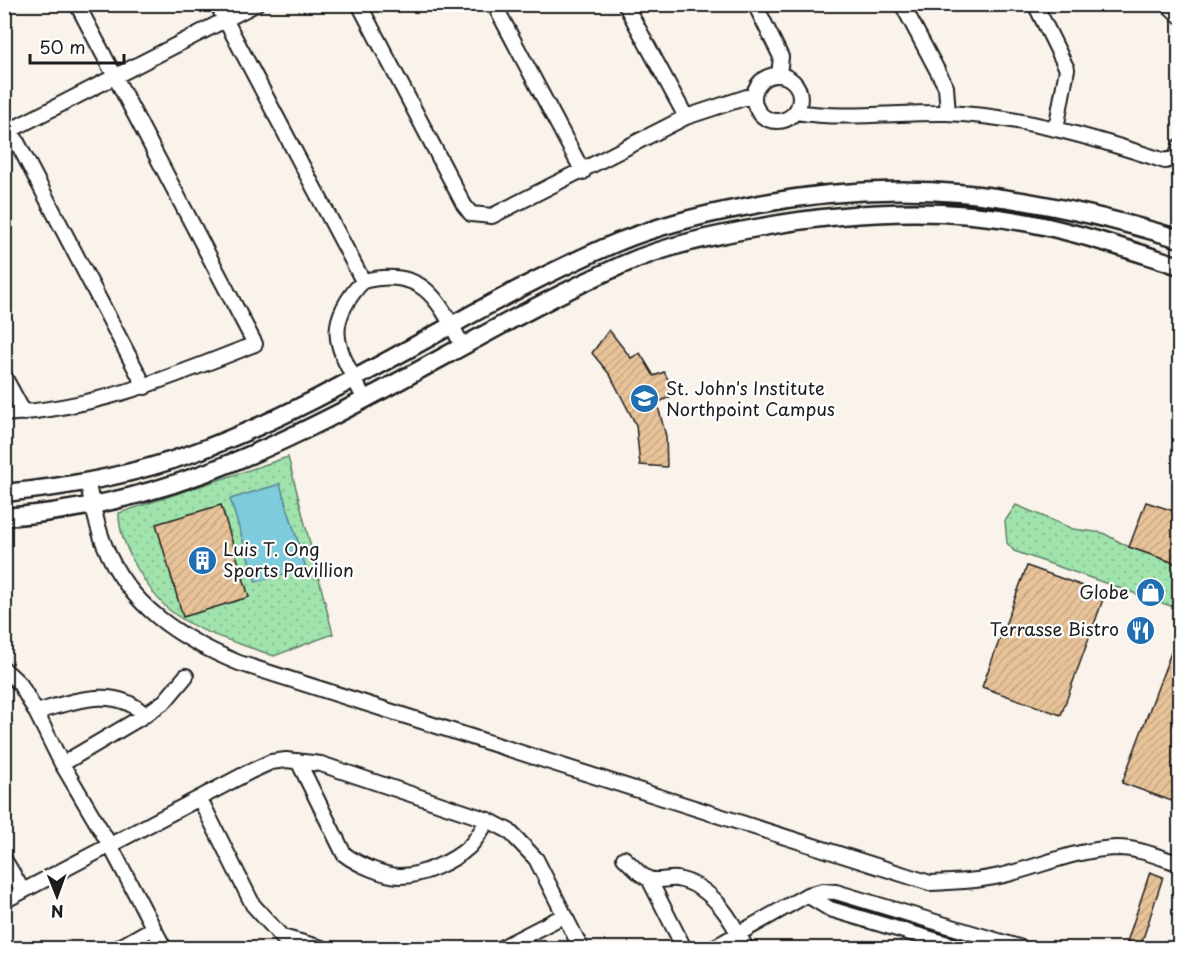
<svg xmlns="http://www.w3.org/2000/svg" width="1184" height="953" viewBox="0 0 1184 953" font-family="'Playpen Sans',sans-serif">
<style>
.park{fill:url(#park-dots);stroke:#5e8064;stroke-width:1.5}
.water{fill:#7ecbdc;stroke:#57858f;stroke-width:1.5}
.building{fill:url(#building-hatch);stroke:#1c1c1c;stroke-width:1.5}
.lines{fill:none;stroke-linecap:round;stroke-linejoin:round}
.minor-casing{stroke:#1c1c1c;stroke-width:18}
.tertiary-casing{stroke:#1c1c1c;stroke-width:21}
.minor{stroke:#fff;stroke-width:14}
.tertiary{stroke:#fff;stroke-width:16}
.labels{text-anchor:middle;stroke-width:4.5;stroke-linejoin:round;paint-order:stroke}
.poi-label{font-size:18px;fill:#1c1c1c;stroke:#fff;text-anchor:start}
</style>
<defs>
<pattern id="park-dots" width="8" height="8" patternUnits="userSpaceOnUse" patternTransform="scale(1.5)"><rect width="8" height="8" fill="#a0e3ad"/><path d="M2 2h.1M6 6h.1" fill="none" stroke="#89c294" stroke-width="1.8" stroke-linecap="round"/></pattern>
<pattern id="building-hatch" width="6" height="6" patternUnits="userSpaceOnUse" patternTransform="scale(1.5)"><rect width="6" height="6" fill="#e8c399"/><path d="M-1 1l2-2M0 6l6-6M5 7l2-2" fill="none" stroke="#c6a783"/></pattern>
</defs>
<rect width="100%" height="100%" fill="#faf3eb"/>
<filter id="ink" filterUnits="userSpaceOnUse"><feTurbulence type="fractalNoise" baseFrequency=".0167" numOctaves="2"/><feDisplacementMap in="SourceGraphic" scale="12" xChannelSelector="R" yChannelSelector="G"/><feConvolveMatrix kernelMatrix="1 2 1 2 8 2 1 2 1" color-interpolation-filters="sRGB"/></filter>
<g filter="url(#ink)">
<path class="park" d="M288,457L333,634L274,656C242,644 204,635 176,615C151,598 118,544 119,513Z
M1016,505L1073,529L1103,533L1129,547L1179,565V609L1014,551L1007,543L1005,521Z"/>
<path class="water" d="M280,484L306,568L256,582L230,499Z"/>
<path class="building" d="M609,330L631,358L640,353L654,376L664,372L676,394L657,403L666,436L667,467L640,465L636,425L610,375L592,353Z
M1146,502L1180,513V565L1129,547Z
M221,505L249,597L183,617L156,524Z
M1027,566L1105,594L1061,715L982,687Z
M1172,650L1180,652V804L1122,783Z
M1150,872L1163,877L1140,948H1125Z"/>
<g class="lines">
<defs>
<path id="minor" d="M217,4L363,281
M359,4L464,205L471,214L492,216L686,117L753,95
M494,4L583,172
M625,4L686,117
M755,4L781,57L779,75
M902,4L946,87L948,113
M1035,4L1067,69L1056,129
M1167,4L1180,16
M754 98a23 23 0 1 1 46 0a23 23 0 1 1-46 0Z
M796,112C846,120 897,112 947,113C1021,116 1095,138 1165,161L1176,158L1180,146
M4,117L145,387
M5,133L256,4
M4,376L24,413
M364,398C339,349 320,328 363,281C423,267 437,297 462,345
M4,414C98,408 169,378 255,344L77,4
M87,481C92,502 96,524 104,544C128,606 181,639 239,663L930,883C955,882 979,881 1004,875C1041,866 1078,849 1117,848C1139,848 1159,857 1180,864
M4,669L20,684L36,712L62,764L111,847L164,948
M36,712C72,702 115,684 145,715
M298,761L344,854C357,864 384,876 400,876C422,876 454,861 469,847C477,839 482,829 488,820
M62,764L145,715L165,701L186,676
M200,799L253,905L292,948
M624,858C631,864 640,876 649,879C657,882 668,878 677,879C712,885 732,920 746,948
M4,859L23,891
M649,879L684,948
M807,895L830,909L961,948
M4,901L249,772L271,762L286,760L321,764L488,820L509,831L536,859L581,948
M282,937L322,948
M118,948L153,928
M501,948L565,915
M713,948L807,895L823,891L836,892L1022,948"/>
<path id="tertiary" d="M4,493C68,487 133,475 193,453C342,399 472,303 618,242C658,226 701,215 744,207C901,174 1027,193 1180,239
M4,517C73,512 141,497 205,473C351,419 482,327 624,264C668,245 716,235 762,227C851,211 940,206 1029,223C1080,233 1130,250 1180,266"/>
</defs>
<use href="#minor" class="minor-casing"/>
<use href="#tertiary" class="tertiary-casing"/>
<use href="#minor" class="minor"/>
<use href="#tertiary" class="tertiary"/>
</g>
</g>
<defs>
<symbol id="school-disc" viewBox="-11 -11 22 22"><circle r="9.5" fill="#1f6fb2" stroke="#fff"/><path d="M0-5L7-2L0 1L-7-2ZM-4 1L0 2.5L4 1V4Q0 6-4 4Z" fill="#fff"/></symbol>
<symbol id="building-disc" viewBox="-11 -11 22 22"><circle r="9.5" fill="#1f6fb2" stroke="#fff"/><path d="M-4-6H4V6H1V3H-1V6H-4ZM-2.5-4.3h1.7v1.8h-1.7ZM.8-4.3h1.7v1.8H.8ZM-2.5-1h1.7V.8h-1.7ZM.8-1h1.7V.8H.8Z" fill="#fff"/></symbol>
<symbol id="shop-disc" viewBox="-11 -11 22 22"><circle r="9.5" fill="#1f6fb2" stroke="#fff"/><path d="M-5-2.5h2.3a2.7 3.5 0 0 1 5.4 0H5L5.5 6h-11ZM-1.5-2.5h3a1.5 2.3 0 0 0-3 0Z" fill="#fff"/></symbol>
<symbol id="restaurant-disc" viewBox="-11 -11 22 22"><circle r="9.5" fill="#1f6fb2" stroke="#fff"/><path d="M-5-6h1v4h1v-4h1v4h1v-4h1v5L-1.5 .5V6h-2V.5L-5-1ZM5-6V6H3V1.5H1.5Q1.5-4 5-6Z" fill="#fff"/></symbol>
</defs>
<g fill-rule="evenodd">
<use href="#school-disc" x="628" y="382" width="33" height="33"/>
<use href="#building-disc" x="186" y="544" width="33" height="33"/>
<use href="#shop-disc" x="1134" y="576" width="33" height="33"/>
<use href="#restaurant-disc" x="1124" y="614" width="33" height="33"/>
</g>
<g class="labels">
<g class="poi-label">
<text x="666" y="395">St. John's Institute<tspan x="666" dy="21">Northpoint Campus</tspan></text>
<text x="223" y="556">Luis T. Ong<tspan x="223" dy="21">Sports Pavillion</tspan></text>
<text x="1129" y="599" text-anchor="end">Globe</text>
<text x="1119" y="636" text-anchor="end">Terrasse Bistro</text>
</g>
</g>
<rect width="1184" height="953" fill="none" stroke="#fff" stroke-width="24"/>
<rect x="12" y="12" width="1160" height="929" fill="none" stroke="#1c1c1c" stroke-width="2" filter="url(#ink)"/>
<g transform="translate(57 896) rotate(179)" stroke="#ffffff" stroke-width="4.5" paint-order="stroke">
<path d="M0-4.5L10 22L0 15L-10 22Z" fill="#1c1c1c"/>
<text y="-9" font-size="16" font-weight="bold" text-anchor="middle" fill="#1c1c1c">N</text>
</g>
<path d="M30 54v9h94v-9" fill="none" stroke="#1c1c1c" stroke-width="3"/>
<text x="39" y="54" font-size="18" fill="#1c1c1c" stroke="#ffffff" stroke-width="4.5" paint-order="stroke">50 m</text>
</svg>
